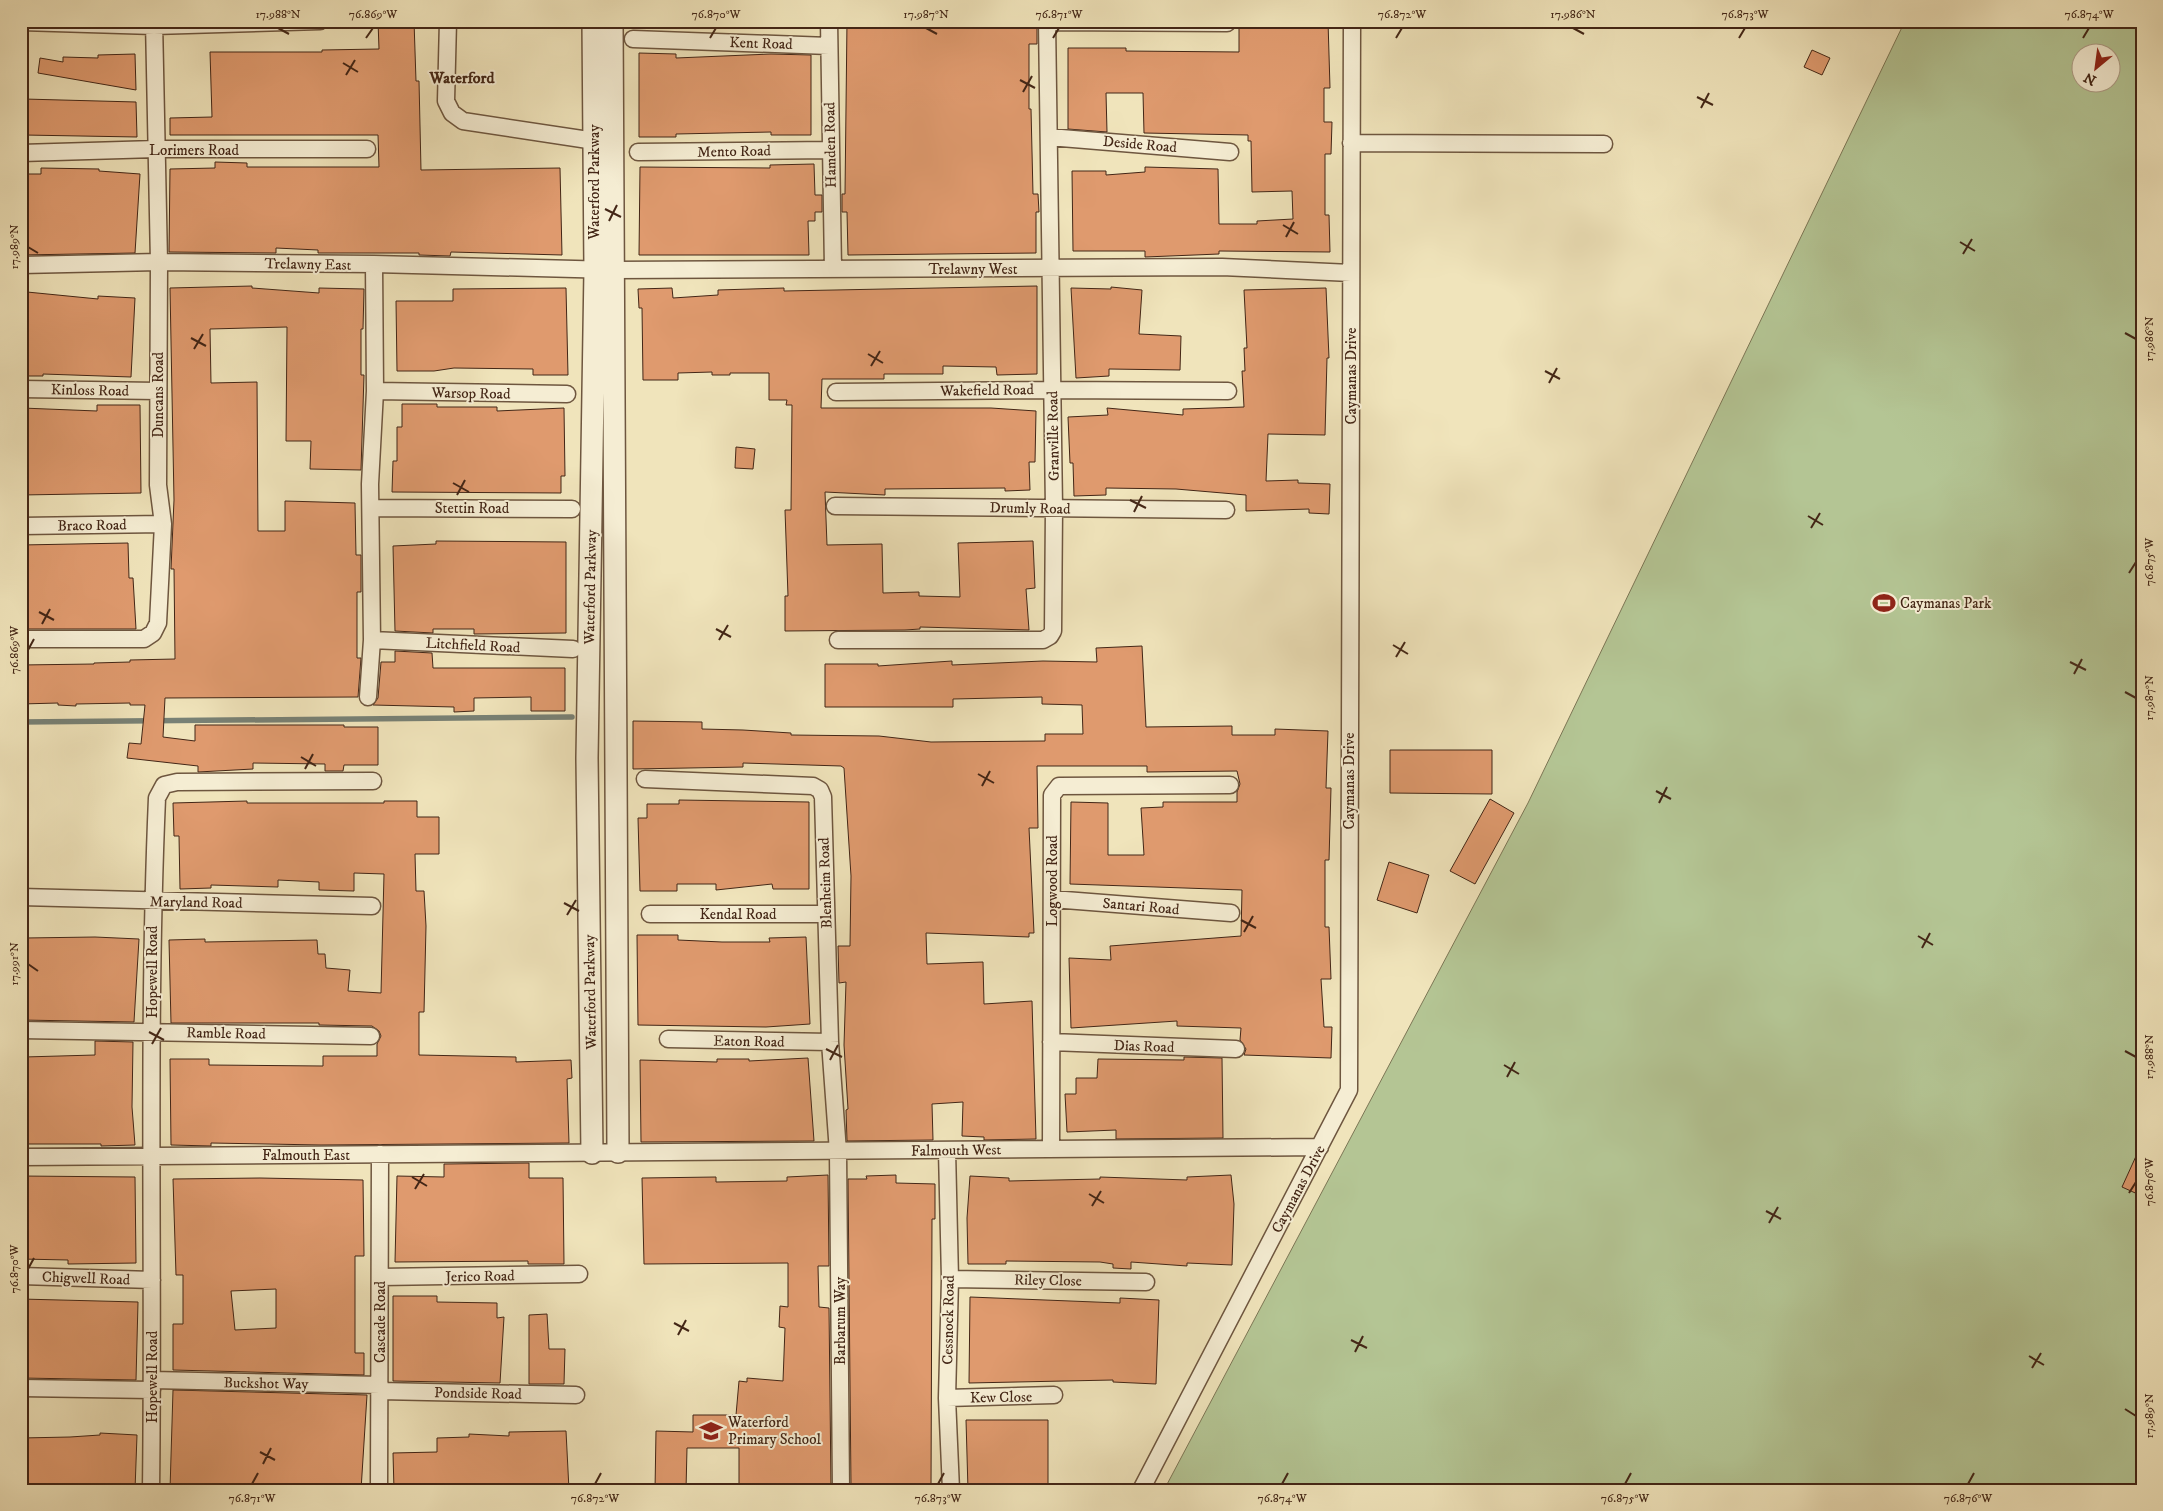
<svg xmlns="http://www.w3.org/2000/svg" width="2163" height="1511" viewBox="0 0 2163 1511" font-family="'IM FELL DW Pica',serif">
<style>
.green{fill:#b4c594;stroke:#7c7655;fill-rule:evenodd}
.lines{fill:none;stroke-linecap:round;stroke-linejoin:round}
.stream{stroke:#788175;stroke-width:5.5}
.building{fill:#df9a6e;stroke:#432616;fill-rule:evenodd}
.minor-casing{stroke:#6e563f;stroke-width:19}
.tertiary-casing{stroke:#6e563f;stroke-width:24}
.minor{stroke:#f5edd3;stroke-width:16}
.tertiary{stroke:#f5edd3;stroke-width:21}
.ticks{fill:none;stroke:#432616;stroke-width:2}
.labels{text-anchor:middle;stroke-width:4;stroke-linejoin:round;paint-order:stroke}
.street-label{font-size:15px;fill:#432616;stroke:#f5edd3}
.poi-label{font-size:15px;fill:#432616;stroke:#f5edd3;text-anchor:start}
.neighbourhood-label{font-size:16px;font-weight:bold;fill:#432616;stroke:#f5edd3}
.neatline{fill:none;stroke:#432616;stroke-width:2}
.ticks-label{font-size:12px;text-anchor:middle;fill:#432616}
</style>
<rect width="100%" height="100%" fill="#f0e4bb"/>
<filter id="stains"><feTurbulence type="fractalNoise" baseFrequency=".004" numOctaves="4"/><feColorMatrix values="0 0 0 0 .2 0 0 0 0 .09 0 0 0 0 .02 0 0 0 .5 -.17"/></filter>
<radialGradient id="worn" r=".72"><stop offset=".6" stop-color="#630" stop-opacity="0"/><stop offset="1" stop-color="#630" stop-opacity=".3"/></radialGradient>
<path class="green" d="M1905,21H2142V1490H1164L1528,803ZM2080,52H2110V82H2080Z"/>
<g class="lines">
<path class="stream" d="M21,722L572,717"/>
</g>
<path class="building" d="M378,21H414L416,81H419L421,170L560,168L562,255L451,252L450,256L419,255V253H318V250L276,248V253L169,252L170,169L215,168V162L247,163V167H379L378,135H170V118L212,117L210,52H322V50L379,49Z
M847,21H1037V44H1029V109H1031L1033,194H1038L1039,212H1036V253L848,255L847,212H842V194H845Z
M1239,21H1328L1330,88H1324V122H1332L1331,154H1325V215H1329L1330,252L1219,251V254L1145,257V251H1073L1072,171H1106V175L1145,172V167L1218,169L1219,224H1257V221L1293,219L1292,191L1252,192L1251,141H1248V135L1144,133L1143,93H1106L1107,132L1068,129V48H1126V51L1239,52Z
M1812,50L1830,58L1822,75L1804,67Z
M639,53L676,54V58L771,54L811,55V135H771V132L676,134V137H639Z
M135,54L136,90L38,73L40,58L63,62V57L98,58V55Z
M24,99L136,102L137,137L24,135Z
M814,164L815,195H822V212H815V221H808L809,255H639L640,167L770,168V165Z
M41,168L99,169V171L140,174L135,253L21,255V174H41Z
M252,286V288L319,293V288L364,289L363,329H361V375H364L361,470L310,469L311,441H286L287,327L210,329L211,383L257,382L258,531H285V501L355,503L356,555H361V592H357V658H361L358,697L165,698L163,737L195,741V725H344V727H378V765H344L343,771H325V764L253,763V769L198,772V766L127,758L129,743L141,744L145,705H130V703L76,704V706L58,705V703L21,704V665L94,664V663L130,662V660L175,659L174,569H171L174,500L170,288Z
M1037,286V374L997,375L996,367L943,366V374H884V379H822L821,408H991L1036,411L1035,462H1029L1030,490L1005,491V488L885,489V495L825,492L827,545L882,544L883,593L919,592V596L960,597L958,543L1033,541L1035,588L1026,589L1029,630L920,627V629L905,630L785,631V596H788L785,510H791L792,405H786L787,400H769V373H730V375H712V372L678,373V380H643L642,308H639L638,289L672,288L673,298L718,295V290L784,288V291Z
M1111,287L1142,290L1139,334L1181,336L1180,370L1109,369V376L1076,378L1071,288L1111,289Z
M566,288L568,375H533V369L454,368L434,371H397L396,301H453V289Z
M1326,288L1329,358H1327L1325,435L1268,434L1266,481L1298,480V483L1330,484L1329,514L1309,513V509L1246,511V495L1176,489L1106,488V495L1074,496L1073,463H1070L1068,417L1108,415L1107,408L1183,415V409L1244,407L1242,371H1245L1244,348H1247L1244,290Z
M27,292L98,299V296L135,298L131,377L43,374V376H24Z
M402,404H437V407H497V411L564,408L565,476H561V493L392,492L393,461H397V427H402Z
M97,405H140L141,493L21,495L22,408L97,411Z
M736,447L755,449L753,469L735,468Z
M436,541L566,542V633L474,634V629H433V633L395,631L393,546L436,544Z
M128,543L129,578H133L136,629H21V545Z
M1142,646L1146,727L1232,726V735H1275V729L1328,731L1326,788H1331L1329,860H1325V927H1329L1331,979H1321L1324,1027H1332L1331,1058L1244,1055L1246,1049L1240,1040L1241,1028L1177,1026V1021L1071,1028L1069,958L1111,960L1110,946L1241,936L1242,890L1070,884L1071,802L1108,803V855H1144L1141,808L1163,807V802H1237V792L1240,784L1237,771L1147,772V766H1037L1038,828H1029L1034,933H1029V937L926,933L927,964L983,962L984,1004L1032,1001L1036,1139L984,1140V1137L962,1136L963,1102L932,1104L933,1140L847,1141L846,1110L848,1109L844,1045L846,982L839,983L838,946H850L851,876L844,768L841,766L743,763V767L633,769V721L702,722V729L743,730L791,733V735L879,736L931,742L1045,741V734H1083L1082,705L1042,704V697L953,699V707H825V664H878V666L952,661V665L1043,661L1097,662L1096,648Z
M395,651L432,653L433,668H565V711H531V697L474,698V711L454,712V707L373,705L378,698L381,662H395Z
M1390,750H1492V794L1390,793Z
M1490,799L1514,813L1475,884L1450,871Z
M679,800L809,802V889H773L772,884L716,890V884H677V891H640L638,818H647V804H679Z
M247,801V803H384V801H417V817H439V854H415L416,891H424L426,926L424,1012H419V1055L516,1057V1062L571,1060L572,1078L567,1079L569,1143L321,1145L211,1143V1146L171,1145L170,1059H209V1065L323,1066V1056H377V1044L381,1036L379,1031L372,1026L319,1025V1023H171L169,940L205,939V942L317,940L318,954H325L326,968L350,970L348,991L381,993L384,874L354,873V891L319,890V882L278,880V887L211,885V888L180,889L179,836H174L173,803Z
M1389,862L1429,875L1417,913L1377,900Z
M637,935H678V940L722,942H770L769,938L806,937L810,1024L766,1027L638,1025Z
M95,937L139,939L134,1022L21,1020V941H25V938Z
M95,1041L133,1042L132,1107L135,1145L101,1146V1144H21V1083H24V1057L95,1055Z
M1184,1057L1222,1058L1223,1138L1116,1139V1130L1067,1132L1065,1094H1076V1078H1097L1098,1059L1184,1060Z
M808,1058L814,1141L641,1142L640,1060L717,1062V1059H749V1061Z
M2142,1143V1196L2122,1187Z
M529,1163V1178H563L564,1264H528V1261L395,1262L397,1176L444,1177V1164Z
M828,1175L829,1266H818L819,1307L829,1308L831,1487H825V1490H739V1448H687L686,1490H655L656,1431L693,1432V1415H736L739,1381L747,1382V1378L783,1381L785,1328L779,1327L780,1306L788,1307V1263L644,1264L642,1178L716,1177V1182L787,1181V1177Z
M896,1175V1183L935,1184V1219H932L931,1490L851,1487L848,1179H867L866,1176Z
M1231,1175L1234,1204L1232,1265L1187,1263V1266L1131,1262V1269L1113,1268V1264L1100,1262L1006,1261V1264H968L967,1218L970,1176L1009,1178V1181L1100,1179V1177L1187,1180V1177Z
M21,1176L135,1177L136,1263L68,1264V1260L21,1259Z
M260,1178L363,1180L364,1256H355V1353H364V1375L173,1370V1324H183V1275H176L173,1179ZM276,1289V1328L235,1330L231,1291Z
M393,1296H437V1302L497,1303V1318L504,1317L500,1383L393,1381Z
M970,1297L1120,1303V1298L1159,1300L1156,1384L1113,1382V1380L969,1383Z
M21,1299L138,1302L136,1380L21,1378Z
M547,1314L549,1349H565L564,1384H529V1315Z
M173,1390L367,1395L361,1490H170Z
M966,1420H1048V1490H968Z
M566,1431L569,1490H394L393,1453L437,1452V1438L469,1437V1434L509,1436V1432Z
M100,1433L137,1435L135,1490H21V1438L70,1437L100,1435Z"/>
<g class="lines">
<defs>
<path id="minor" d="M448,21L446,101L452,113L463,121L595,141
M829,21L833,269
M21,22L154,26L320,21
M1048,22L1227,23
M633,39L829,46
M1049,137L1230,152
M1351,143L1604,144
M638,152L830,150
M21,153L156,149H367
M21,265L159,262L374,264L613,270L1222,267L1351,273
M21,389L158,391
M375,391L567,394
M836,392L1052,390L1228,391
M835,506L1226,510
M372,508L572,509
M21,526L163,524
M21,639H144L153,633L158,623L163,524L158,485L159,262L154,21
M372,640L573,649
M838,640H1043L1050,636L1053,631L1054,508L1047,21
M368,697L372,640L370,484L375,391L374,264
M645,779L813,786L820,790L823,797L830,1042L838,1152L841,1490
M21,897L372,906
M1052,899L1231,913
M650,914H826
M21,1030L371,1036
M668,1039L830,1042
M1051,1042L1236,1049
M1051,1149L1052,795L1059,786L1230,785
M947,1150L950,1279L947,1398L951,1490
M21,1157L1320,1147
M21,1276L152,1280
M380,1277L579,1274
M950,1279L1146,1282
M152,1380L380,1385
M21,1388L152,1390
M380,1391L576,1395
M947,1398L1054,1395
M151,1490C154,1259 147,1029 157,798L164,785L177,782L373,781
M379,1490L380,1154
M1141,1490L1349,1090L1352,21"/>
<path id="tertiary" d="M612,21L618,1152
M592,1153L587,758L595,270L593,21"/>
</defs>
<use href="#minor" class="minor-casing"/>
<use href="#tertiary" class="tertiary-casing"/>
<use href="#minor" class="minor"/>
<use href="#tertiary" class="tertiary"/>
</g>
<path class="ticks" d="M278,28L289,34M926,28L937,34M1573,28L1584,34M366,38L373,28M710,38L716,28M1053,38L1059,28M1396,38L1402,28M1739,38L1745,28M2083,38L2089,28M343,63L358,72M346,75L355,60M1020,80L1035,88M1023,92L1032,76M1697,97L1713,105M1701,108L1709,93M605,209L621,217M609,221L617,205M1283,225L1298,234M1286,237L1294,222M1960,242L1975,251M28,247L38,253M1963,254L1972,239M2125,333L2136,339M191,338L206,346M194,349L203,334M868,354L883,363M871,366L880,351M1545,371L1560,379M1549,383L1557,368M453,483L469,492M457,495L465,480M1130,500L1146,508M1134,512L1142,496M1808,516L1823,525M1811,528L1820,513M2129,573L2136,562M39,612L54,620M42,624L50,609M716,629L731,637M719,640L728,625M1393,645L1408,654M28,650L34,639M1396,657L1405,642M2070,662L2086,670M2074,674L2082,659M2125,692L2136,698M301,757L316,766M305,769L313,754M978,774L994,783M982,786L990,771M1656,791L1671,799M1659,803L1667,787M564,903L579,911M567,915L576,900M1241,920L1256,928M1244,932L1253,916M1918,936L1933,945M1922,948L1930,933M28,964L38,971M149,1032L164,1040M152,1044L161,1028M826,1049L842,1057M2125,1051L2136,1057M830,1060L838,1045M1504,1065L1519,1074M1507,1077L1515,1062M412,1177L427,1186M415,1189L424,1174M2129,1193L2136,1182M1089,1194L1104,1203M1092,1206L1101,1191M1766,1211L1781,1219M1769,1223L1778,1207M28,1269L34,1258M674,1323L689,1331M678,1335L686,1320M1351,1340L1367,1348M1355,1352L1363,1336M2029,1356L2044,1365M2032,1368L2041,1353M2125,1409L2136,1416M260,1452L275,1460M263,1464L271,1448M252,1484L258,1473M595,1484L601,1473M938,1484L944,1473M1282,1484L1288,1473M1625,1484L1631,1473M1968,1484L1974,1473"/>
<defs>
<symbol id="stadium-bare" viewBox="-9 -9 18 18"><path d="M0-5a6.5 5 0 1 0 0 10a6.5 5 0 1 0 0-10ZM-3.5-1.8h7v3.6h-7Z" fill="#8f2418" stroke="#f5edd3" stroke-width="2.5" paint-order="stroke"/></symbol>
<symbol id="school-bare" viewBox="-9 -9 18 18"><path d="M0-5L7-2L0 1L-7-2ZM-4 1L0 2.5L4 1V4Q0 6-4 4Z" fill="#8f2418" stroke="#f5edd3" stroke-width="2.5" paint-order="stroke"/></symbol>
</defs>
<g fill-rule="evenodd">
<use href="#stadium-bare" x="1868" y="587" width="32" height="32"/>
<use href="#school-bare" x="695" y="1415" width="32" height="32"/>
</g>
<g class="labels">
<g class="street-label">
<text transform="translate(761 43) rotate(2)" y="5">Kent Road</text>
<text transform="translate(1140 144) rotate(5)" y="5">Deside Road</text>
<text transform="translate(830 145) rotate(-91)" y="5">Hamden Road</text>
<text x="194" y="155">Lorimers Road</text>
<text transform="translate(734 151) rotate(-1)" y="5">Mento Road</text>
<text transform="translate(594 182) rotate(-90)" y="5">Waterford Parkway</text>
<text transform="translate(308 264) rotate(1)" y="5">Trelawny East</text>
<text x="973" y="274">Trelawny West</text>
<text transform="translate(1351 376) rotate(-90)" y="5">Caymanas Drive</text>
<text transform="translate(90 390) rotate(1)" y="5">Kinloss Road</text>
<text transform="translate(987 390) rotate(-1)" y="5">Wakefield Road</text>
<text transform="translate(471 393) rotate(1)" y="5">Warsop Road</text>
<text transform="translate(158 395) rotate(-90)" y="5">Duncans Road</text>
<text transform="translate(1053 436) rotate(-91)" y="5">Granville Road</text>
<text x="472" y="513">Stettin Road</text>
<text transform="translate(1030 508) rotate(1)" y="5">Drumly Road</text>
<text transform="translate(92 525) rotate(-1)" y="5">Braco Road</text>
<text transform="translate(590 587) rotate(-89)" y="5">Waterford Parkway</text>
<text transform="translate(473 645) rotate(3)" y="5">Litchfield Road</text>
<text transform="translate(1349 781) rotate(-90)" y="5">Caymanas Drive</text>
<text transform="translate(1052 881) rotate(-90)" y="5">Logwood Road</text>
<text transform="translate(825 883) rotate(-92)" y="5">Blenheim Road</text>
<text transform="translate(196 902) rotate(1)" y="5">Maryland Road</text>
<text transform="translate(1141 906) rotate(5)" y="5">Santari Road</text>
<text x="738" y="919">Kendal Road</text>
<text transform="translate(152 972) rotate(-90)" y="5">Hopewell Road</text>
<text transform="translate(590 992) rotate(-91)" y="5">Waterford Parkway</text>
<text transform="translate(226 1033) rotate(1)" y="5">Ramble Road</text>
<text transform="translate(749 1041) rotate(1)" y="5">Eaton Road</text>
<text transform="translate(1144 1046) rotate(2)" y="5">Dias Road</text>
<text transform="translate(956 1150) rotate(-1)" y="5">Falmouth West</text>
<text x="306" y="1160">Falmouth East</text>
<text transform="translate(1298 1189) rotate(-62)" y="5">Caymanas Drive</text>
<text transform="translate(480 1276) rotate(-1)" y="5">Jerico Road</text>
<text transform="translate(86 1278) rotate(2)" y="5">Chigwell Road</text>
<text transform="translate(1048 1280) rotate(1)" y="5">Riley Close</text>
<text transform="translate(948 1320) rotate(-89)" y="5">Cessnock Road</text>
<text transform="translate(840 1321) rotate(-90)" y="5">Barbarum Way</text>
<text transform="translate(380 1322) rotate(-90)" y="5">Cascade Road</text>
<text transform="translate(152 1377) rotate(-90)" y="5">Hopewell Road</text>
<text transform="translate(266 1383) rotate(1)" y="5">Buckshot Way</text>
<text transform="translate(478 1393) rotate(1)" y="5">Pondside Road</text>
<text transform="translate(1001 1397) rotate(-1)" y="5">Kew Close</text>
</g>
<g class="poi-label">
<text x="1900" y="608">Caymanas Park</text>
<text x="728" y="1427">Waterford<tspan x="728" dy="17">Primary School</tspan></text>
</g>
<g class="neighbourhood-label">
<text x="462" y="83">Waterford</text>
</g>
</g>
<rect width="2163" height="1511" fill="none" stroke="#f0e4bb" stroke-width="55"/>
<g transform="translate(2096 68) rotate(209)"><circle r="24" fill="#f5edd3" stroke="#ae9d87"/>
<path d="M0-4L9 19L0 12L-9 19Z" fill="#8f2418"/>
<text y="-8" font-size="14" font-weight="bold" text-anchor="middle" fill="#432616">N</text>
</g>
<rect x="28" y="28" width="2108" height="1456" class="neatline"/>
<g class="ticks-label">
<text x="278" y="18">17.988°N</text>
<text x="373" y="18">76.869°W</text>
<text x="716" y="18">76.870°W</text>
<text x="926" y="18">17.987°N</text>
<text x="1059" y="18">76.871°W</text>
<text x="1402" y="18">76.872°W</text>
<text x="1573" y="18">17.986°N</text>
<text x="1745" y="18">76.873°W</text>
<text x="2089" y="18">76.874°W</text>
<text transform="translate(14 247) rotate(-90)" y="4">17.989°N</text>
<text transform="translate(2149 339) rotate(-90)" y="4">17.986°N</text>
<text transform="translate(2149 562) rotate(-90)" y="4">76.875°W</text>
<text transform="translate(14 650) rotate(-90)" y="4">76.869°W</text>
<text transform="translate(2149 698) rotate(-90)" y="4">17.987°N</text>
<text transform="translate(14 964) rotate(-90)" y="4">17.991°N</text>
<text transform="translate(2149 1057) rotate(-90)" y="4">17.988°N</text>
<text transform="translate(2149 1182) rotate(-90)" y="4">76.876°W</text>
<text transform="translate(14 1269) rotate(-90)" y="4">76.870°W</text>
<text transform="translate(2149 1416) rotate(-90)" y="4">17.989°N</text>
<text x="252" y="1502">76.871°W</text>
<text x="595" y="1502">76.872°W</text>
<text x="938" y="1502">76.873°W</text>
<text x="1282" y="1502">76.874°W</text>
<text x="1625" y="1502">76.875°W</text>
<text x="1968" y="1502">76.876°W</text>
</g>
<rect width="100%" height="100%" filter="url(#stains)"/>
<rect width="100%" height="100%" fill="url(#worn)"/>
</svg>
